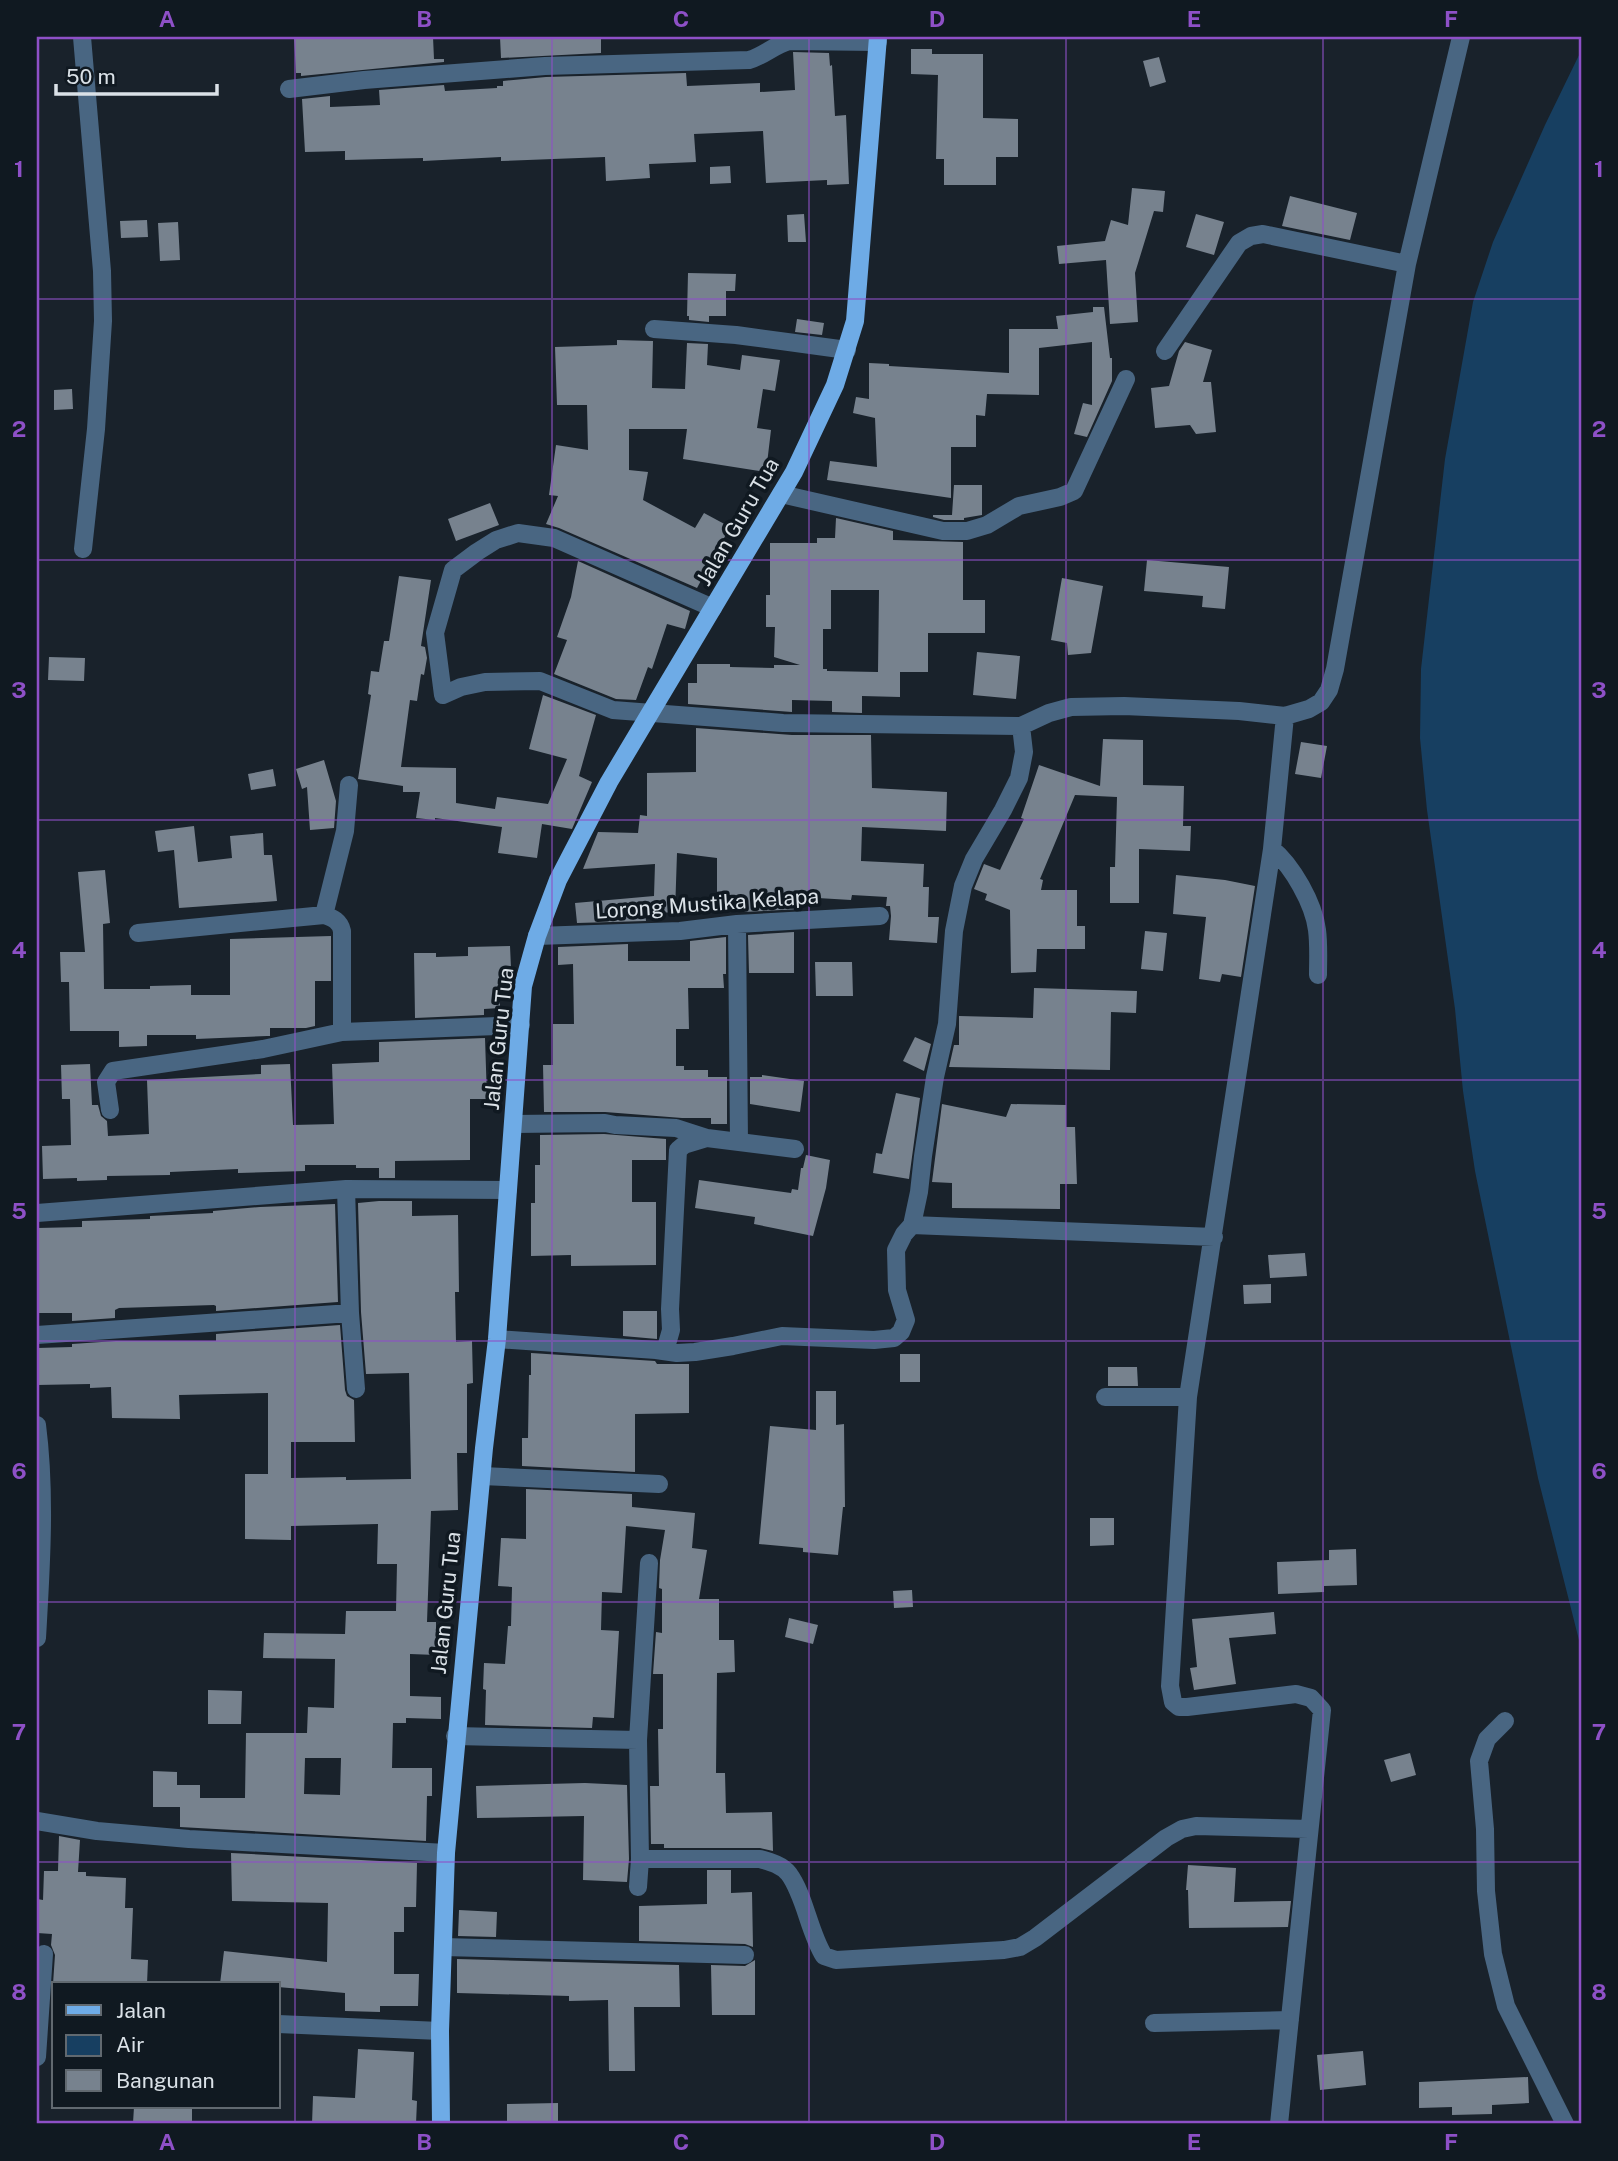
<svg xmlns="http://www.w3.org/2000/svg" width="1618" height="2161" viewBox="0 0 1618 2161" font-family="'Public Sans',sans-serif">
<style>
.water{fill:#173f61}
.building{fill:#77828e;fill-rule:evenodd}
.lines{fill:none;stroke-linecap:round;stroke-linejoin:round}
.minor{stroke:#496682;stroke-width:18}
.major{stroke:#6eabe6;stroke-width:18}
.grid{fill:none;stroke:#8e50c7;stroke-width:2;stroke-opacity:0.55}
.labels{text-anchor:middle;stroke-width:7;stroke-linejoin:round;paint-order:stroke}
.street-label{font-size:21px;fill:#dae1e7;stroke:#101921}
.neatline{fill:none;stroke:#8e50c7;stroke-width:2.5}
.grid-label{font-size:23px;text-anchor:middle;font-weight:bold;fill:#8e50c7}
</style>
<rect width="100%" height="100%" fill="#19222b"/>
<path class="water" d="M1581,51V1648L1538,1478L1475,1171L1463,1091L1455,1009L1427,810L1420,738L1421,669L1445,459L1473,302L1493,242L1545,125Z"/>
<path class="building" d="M294,37H433L434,59H444V62L301,76V73H296Z
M500,37H601V53L501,58Z
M911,49H932V54H983V118L1018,119V157H996V185H944V159H936L938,75L911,74Z
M793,52L829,53L830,66L832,65L835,116L846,115L849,184L827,185V180L766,183L763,131L694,134L696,162L649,164L650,178L606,181L605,157L501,161V157L423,161V158L345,160V151L305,152L302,99L330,96V107L380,105L379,90L444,85L445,91L497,88V86H503V81L546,77L686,73L687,86L760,83V92L795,90Z
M1159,57L1166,82L1150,87L1143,61Z
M730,166L731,183L710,184V167Z
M1132,188L1165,191L1163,212L1154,211L1135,273L1138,322L1110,324L1106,260L1059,264L1057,246L1105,241L1111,220L1128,225Z
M1290,196L1357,213L1350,240L1282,226Z
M804,214L806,242H788L787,215Z
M1196,214L1224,222L1214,255L1186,247Z
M147,220L148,237L121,238L120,221Z
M178,222L180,260L160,261L158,223Z
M688,273L736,274L735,291H726V316H709V322L689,320V316H687Z
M1093,307H1104L1110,358H1112V381L1087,437L1074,434L1083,403L1092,405V342L1039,348V395L987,394L985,416L976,415V447H951V498L827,480L830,461L877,467L875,418L853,413L856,397L869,399V363L889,364V366L1009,373V329H1058L1056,316L1093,312Z
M797,319L824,323L822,335L795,332Z
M617,340L653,341L652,388L685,389L687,343L708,344L707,365L740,370L742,355L780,360L775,391L763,389L757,428L771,430L766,472L683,459L687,429H629V470L648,472L643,500L695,528L704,513L730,527L697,588L559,528L546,524L558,496L549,495L556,445L588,450L587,405H557L555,347L617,345Z
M1185,342L1212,350L1203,382H1211L1216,432L1196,434L1190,425L1155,428L1151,388L1169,386L1179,351Z
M72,389L73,409L54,410V390Z
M954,485H982V515L964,518V520H944L933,517V515H952Z
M490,503L499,525L456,541L448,519Z
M836,518L893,531V540L963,542V600H985V633H928V672H900V697L862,696V713L832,712V701L792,700V712L688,704V683H697V664H730V667L774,668V665H800L774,657L775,627H766V595H770V543H817V538H835ZM831,590H879L878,672L827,671V669H823V629H831Z
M1147,560L1229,567L1225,609L1202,607L1203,596L1144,591Z
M578,561L690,611L685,629L667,624L652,669L648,667L636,700L616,699L554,674L567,640L557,637L571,597Z
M399,576L431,580L421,646L425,647L427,658L424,675L421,674L417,701L410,700L401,767L456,768V803L495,809L497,797L548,804L567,759L529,749L543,695L596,715L579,776L592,782L572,829L542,824L537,858L498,853L502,827L435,818V820L416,818L420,792H403V786L358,779L371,695L368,694L371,671L379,672L384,641H389Z
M1062,578L1103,586L1091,653L1068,655L1067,643L1051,640Z
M977,652L1020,656L1016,699L973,695Z
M49,657L85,658L84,681L48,680Z
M696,728L792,735H871L872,788L947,792L946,831L862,827L861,861L924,864L923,887H929L928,917H939L937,943L889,940L891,916L890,906H886L887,897L852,895L851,900L801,897V909L743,912V896H717V858L677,853L675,913L645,911L646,921L577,923L575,903L654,896L655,864L583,869L598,832L638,833L640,815L647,816V773L696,772Z
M1103,739L1143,740V785L1184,786L1183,826H1191L1190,851L1139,849V903H1110V867H1115L1117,797L1075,795L1040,879L1043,880L1041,890H1077V926H1085V949H1037L1036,972L1011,973L1010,910L985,900L987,894L974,889L984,864L1000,870L1024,819L1021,818L1039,765L1100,786Z
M1301,742L1327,746L1321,778L1295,774Z
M324,760L336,801L334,828L310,830L307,787L302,789L296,769Z
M273,769L276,786L251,790L248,774Z
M194,826L198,862L232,858L230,836L263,833L264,855H272L277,901L179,908L174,850L158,852L155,831Z
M105,870L110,923L103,924L104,989H150V986L191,985V995H230V939L331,936V981H315V1026L306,1028H270V1036H267L196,1039V1035H147V1046L119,1047V1031H70L69,982H61L60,952H85L78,872Z
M1176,875L1225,880L1255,886L1241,977L1222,974L1220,982L1199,979L1206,917L1173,914Z
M1145,931L1167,933L1163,971L1141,969Z
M794,932V973H749L748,935Z
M726,937V974H723L724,988H688L689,1029H676V1066H684V1070H708V1077H727V1124H711V1118H682L605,1112H544L543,1065H553V1024H574L573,964L558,965V947L628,944V961H690V941Z
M510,946L511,968L500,969V1008L484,1009V1015L415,1018L414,953H436V957L468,956V947Z
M815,962H852L853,996H816Z
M1034,988L1137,991L1136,1013L1111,1012L1110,1070L949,1067L954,1045H959V1016L1033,1018Z
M915,1037L931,1044L924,1071L903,1061Z
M485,1038L487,1099H470V1160L395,1161V1178H379V1168H356V1165H305V1171L238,1173V1169L170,1172V1175L107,1176V1180L77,1181V1178L43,1179L42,1146L71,1145L70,1099H62L61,1065L90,1064L92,1105H98L101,1116L107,1121L108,1136L149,1134L147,1080L261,1074V1065L290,1064L293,1125L334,1124L332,1064L379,1062V1042Z
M762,1075L804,1081L800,1112L750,1104V1077H762Z
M896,1093L920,1098L909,1179L873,1173L876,1153L882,1154Z
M942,1104L1006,1117L1011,1104L1066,1105V1127H1075L1077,1184H1060V1209L952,1208V1183L932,1182Z
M604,1134L666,1139V1160H632V1202H656V1265L571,1266V1255L531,1256V1203H535V1165H540V1135Z
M806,1155L830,1160L826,1188L813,1236L754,1224L755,1217L695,1208L699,1180L791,1193L792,1189L798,1190L801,1168H803Z
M379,1201H412V1216L458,1215L459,1292H455L456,1342L472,1341L473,1383L467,1384V1453H457L458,1510L431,1511L427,1622H436V1655L410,1654V1696L441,1697V1719L406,1718V1723H393L392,1768H432V1796H427L426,1841L180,1827V1807H153V1771L177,1772V1785H200V1798H245L246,1733H307L308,1707L334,1708L335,1659L263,1658L264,1633L345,1634L346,1611H396L397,1564H377L378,1524L291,1526V1540L245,1539V1474H268V1393L179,1395L180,1419L112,1418L111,1387L90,1388V1384L37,1385V1348L72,1347V1344L116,1341H216V1334L340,1325L345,1390L347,1396L354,1400L355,1442H291V1478L346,1477V1480L411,1479L409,1373L366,1374L361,1312L358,1203ZM305,1758H341L340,1795L304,1794Z
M335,1204L338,1302L216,1311V1306L214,1305L119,1308L115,1310V1318L72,1321V1313H37V1228L82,1227V1221L150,1219V1216L213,1213V1211L260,1207Z
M1305,1253L1307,1276L1270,1278L1268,1255Z
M1271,1284V1303L1244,1304L1243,1285Z
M623,1311H657V1339L623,1336Z
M531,1353L655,1361L657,1364H689V1413L635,1414V1472L522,1466V1438H528L529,1375H531Z
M900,1354H920V1382H900Z
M1108,1367H1137L1138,1386H1108Z
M816,1391H836V1425L844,1424L845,1507H843L838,1555L803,1552V1548L759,1544L770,1426L816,1430Z
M526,1489L632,1494V1507L695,1513L692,1548L707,1550L699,1599H719V1640H734L735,1672L717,1673L716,1773H725L726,1813L772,1812L773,1851L760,1848H664V1844H651L650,1786H659L658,1729H663V1674H653L656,1632L662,1633V1589L659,1588L660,1560L665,1530L626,1526L622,1593L602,1592L601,1630L619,1631L614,1718L593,1717L592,1728L485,1725L486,1690L483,1689L484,1663L505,1664L508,1626H511L512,1587L498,1586L501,1538L526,1539Z
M1090,1518H1114V1545L1090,1546Z
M1356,1549L1357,1585L1324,1586V1592L1278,1594L1277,1562L1329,1560V1550Z
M912,1590L913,1607L894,1608L893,1591Z
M1274,1612L1276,1634L1229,1638L1236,1684L1194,1690L1190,1668L1197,1667L1192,1619Z
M789,1618L818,1625L813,1644L785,1637Z
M208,1690L242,1691L241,1724H208Z
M1410,1753L1416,1775L1391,1782L1384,1760Z
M585,1783L627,1785L629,1859L627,1882L583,1880L584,1816L477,1818L476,1786Z
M59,1836L80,1840L78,1872H86V1876L126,1878L125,1908H133L131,1959L148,1960L147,1984H53L55,1955L51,1945L52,1934L37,1933V1899L43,1900L44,1871H58Z
M231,1853L417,1863L416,1907H404V1932H394V1974H419L418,2006H380V2012L345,2011V1993L278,1987V1984H220L224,1951L327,1962L328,1903L232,1901Z
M1188,1865L1236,1868L1234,1902L1291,1901L1288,1927L1189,1928L1188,1890H1186Z
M707,1870H731V1893L752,1892L753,1947L745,1944L639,1941V1906L707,1904Z
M459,1910L497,1912L496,1937L458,1936Z
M457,1959L679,1965L680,2007H634L635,2071H609L608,2000L569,2001V1996L457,1993Z
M755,1960V2015H712L711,1965L745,1966Z
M358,2049L414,2052L412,2100L417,2101L416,2124H312L313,2096L355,2098Z
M1363,2051L1366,2085L1320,2090L1317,2055Z
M1528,2077L1529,2103L1492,2105V2114L1452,2115V2107L1419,2108V2082Z
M558,2103V2124H507V2104Z
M134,2107H192V2123H156L152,2124L133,2123Z"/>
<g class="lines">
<path class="minor" d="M82,37L102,271L103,321L96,429L83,549
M289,89L364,80L545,66L749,60C764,56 774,45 789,41L878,42
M654,329L736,335L847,350
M1165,351L1239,243L1251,236L1263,234L1407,264
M781,494L943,531H967L987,525L1019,506L1060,497L1074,491L1126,379
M713,608L554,538L518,533L496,540L477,552L453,570L435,633L443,695L461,687L485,682L540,681L613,710L783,723L1021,726L1049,713L1071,707L1124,706L1239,711L1285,716L1309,709L1321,702L1329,690L1335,669L1407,264L1461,37
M1285,716L1272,849C1292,865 1314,904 1317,930C1319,945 1318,960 1318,975
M324,915L345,831L349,785
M737,924L739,1142
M138,933L324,915C333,918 340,921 342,931V1032
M537,936L680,931L737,924L880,916
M110,1110L106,1082L113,1071L263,1049L342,1032L521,1025
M513,1124L605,1123L615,1125L676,1128L707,1138L795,1149
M346,1189L350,1313L356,1389
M37,1213L346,1189L508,1190
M912,1225L1214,1237
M37,1335L350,1313
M497,1339L656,1350L677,1353L695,1352L733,1346L782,1336L874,1340L894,1338L901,1332L906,1320L897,1290L896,1250L904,1234L912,1225L919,1192L923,1156L935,1077L947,1024L954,931L963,886L974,859L1003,810L1019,778L1024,752L1021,726
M665,1351L671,1330L670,1309L678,1150L684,1145L707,1138
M1105,1397H1188L1272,849
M1188,1397L1170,1686L1173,1702L1179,1707H1187L1296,1694L1311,1698L1322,1710L1279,2124
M37,1425C46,1495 41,1568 37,1638
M482,1476L659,1484
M1505,1721L1487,1739L1479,1761L1485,1829L1486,1891L1493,1954L1506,2006L1565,2124
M455,1736L638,1740L640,1859L638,1887
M638,1740L649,1563
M37,1821L97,1831L189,1839L446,1853
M640,1859H760C771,1862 782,1865 789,1874C805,1896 809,1932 824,1956L836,1960L853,1959L1004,1950L1020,1947L1035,1938L1166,1838L1182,1829L1196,1826L1309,1829
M443,1947L745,1955
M1154,2023L1290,2020
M278,2024L440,2031
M37,2057L44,1954"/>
<path class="major" d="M441,2124L440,2031L446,1853L484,1448L497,1339L523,986L537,936L558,880L609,782L794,472L835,385L855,321L878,37"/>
</g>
<path class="grid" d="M295,37V2124M552,37V2124M809,37V2124M1066,37V2124M1323,37V2124M37,299H1581M37,560H1581M37,820H1581M37,1080H1581M37,1341H1581M37,1602H1581M37,1862H1581"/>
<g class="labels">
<g class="street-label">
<text transform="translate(738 522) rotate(-60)" y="7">Jalan Guru Tua</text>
<text transform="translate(707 904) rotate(-4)" y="7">Lorong Mustika Kelapa</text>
<text transform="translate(499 1039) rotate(-84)" y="7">Jalan Guru Tua</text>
<text transform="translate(446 1603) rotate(-84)" y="7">Jalan Guru Tua</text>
</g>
</g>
<rect width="1618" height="2161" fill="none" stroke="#101921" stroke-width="77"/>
<rect x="52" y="1982" width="228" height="126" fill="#101921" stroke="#616970" stroke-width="2"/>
<rect x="66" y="2005" width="35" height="10" fill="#6eabe6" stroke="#616970" stroke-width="2"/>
<text x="116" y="2018" font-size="21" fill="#dae1e7">Jalan</text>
<rect x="66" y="2035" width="35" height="21" fill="#173f61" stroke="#616970" stroke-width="2"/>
<text x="116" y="2052" font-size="21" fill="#dae1e7">Air</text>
<rect x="66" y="2070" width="35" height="21" fill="#77828e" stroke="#616970" stroke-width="2"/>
<text x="116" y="2088" font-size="21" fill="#dae1e7">Bangunan</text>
<path d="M56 84v10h161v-10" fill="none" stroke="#dae1e7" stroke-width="3.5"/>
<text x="66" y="84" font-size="21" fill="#dae1e7" stroke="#101921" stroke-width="5" paint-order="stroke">50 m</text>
<rect x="38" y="38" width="1542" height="2084" class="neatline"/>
<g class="grid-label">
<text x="167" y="27">A</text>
<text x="424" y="27">B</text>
<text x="681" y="27">C</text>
<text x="937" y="27">D</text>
<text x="1194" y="27">E</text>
<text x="1451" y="27">F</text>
<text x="19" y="177">1</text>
<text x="1599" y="177">1</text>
<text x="19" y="437">2</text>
<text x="1599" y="437">2</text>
<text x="19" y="698">3</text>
<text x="1599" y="698">3</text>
<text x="19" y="958">4</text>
<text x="1599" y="958">4</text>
<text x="19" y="1219">5</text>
<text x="1599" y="1219">5</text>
<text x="19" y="1479">6</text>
<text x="1599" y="1479">6</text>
<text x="19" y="1740">7</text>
<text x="1599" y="1740">7</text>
<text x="19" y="2000">8</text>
<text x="1599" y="2000">8</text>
<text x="167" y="2150">A</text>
<text x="424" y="2150">B</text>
<text x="681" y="2150">C</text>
<text x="937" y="2150">D</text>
<text x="1194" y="2150">E</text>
<text x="1451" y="2150">F</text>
</g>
</svg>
